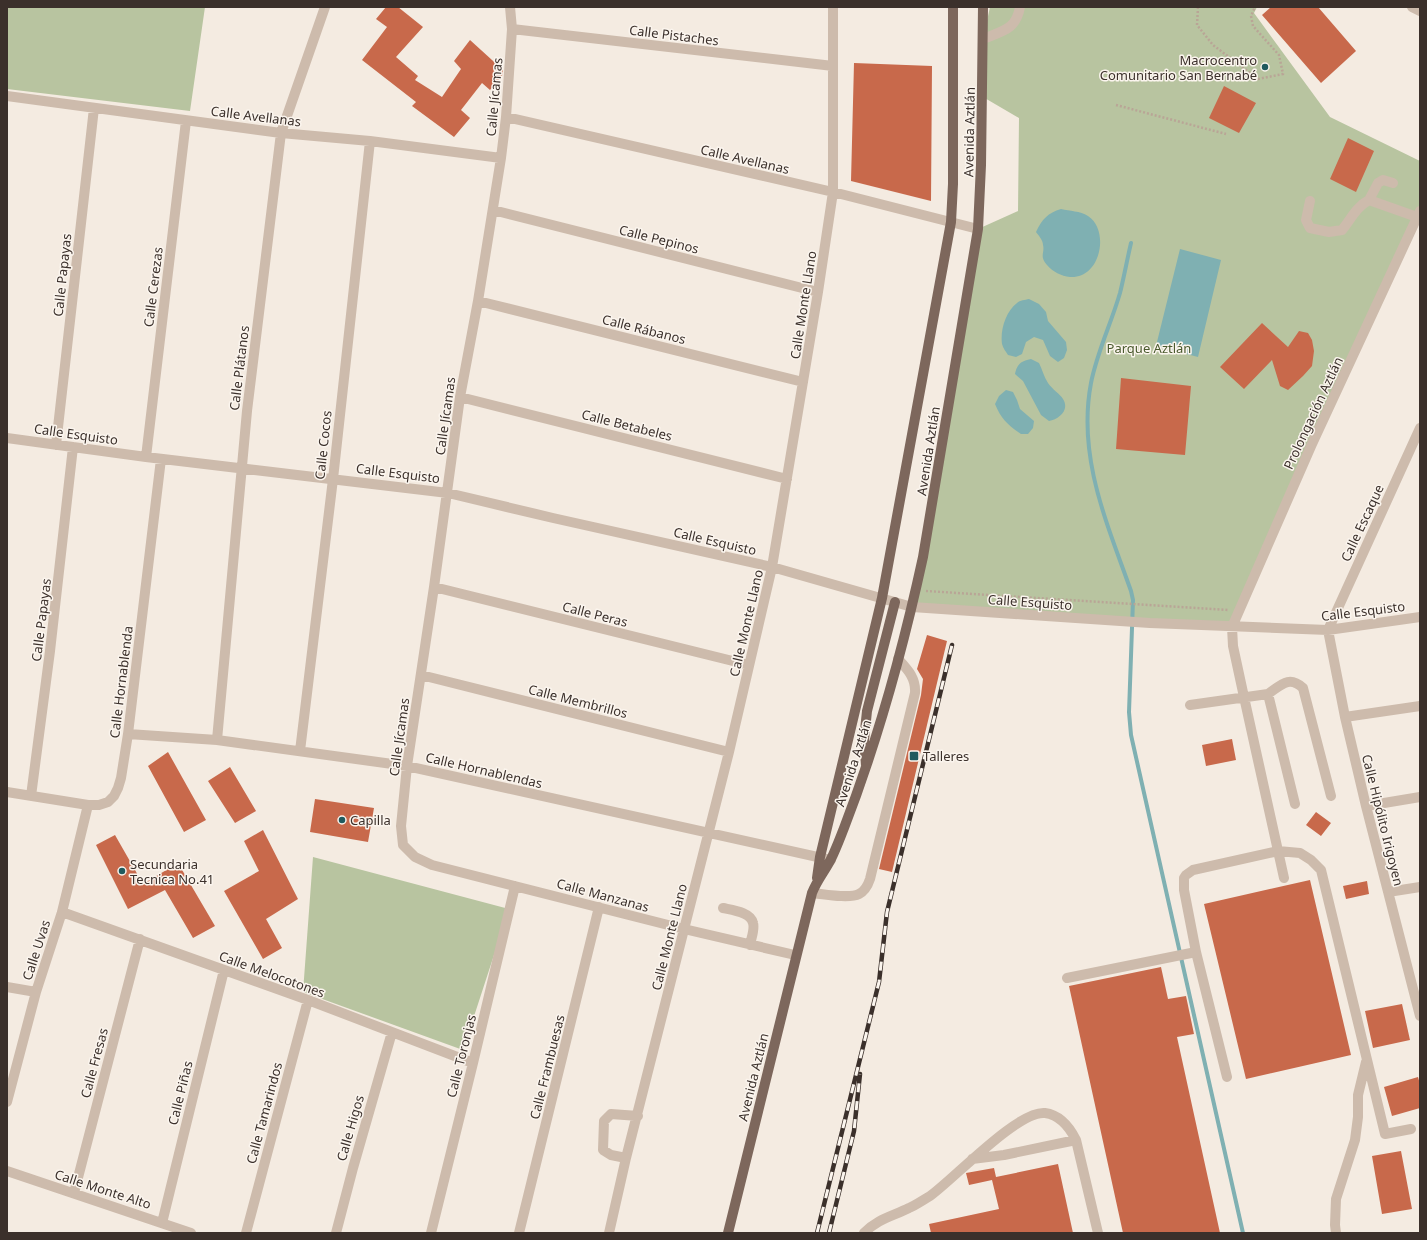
<svg xmlns="http://www.w3.org/2000/svg" width="1427" height="1240" viewBox="0 0 1427 1240" font-family="'Noto Sans',sans-serif">
<style>
.green{fill:#b8c4a0}
.water{fill:#7fb0b2}
.lines{fill:none;stroke-linecap:round;stroke-linejoin:round}
.stream{stroke:#7fb0b2;stroke-width:4}
.building{fill:#c8694b}
.path{stroke:#b9a596;stroke-width:2.5;stroke-dasharray:2 2;stroke-linecap:butt}
.minor{stroke:#cdbbac;stroke-width:10}
.major{stroke:#7d675c;stroke-width:10}
.rail-casing{stroke:#3b302b;stroke-width:4.5}
.rail{stroke:#fbf5ee;stroke-width:3;stroke-dasharray:9;stroke-linecap:butt}
.poi-dot{fill:#1f5a5e;stroke:#fbf5ee;stroke-width:1.5}
.labels{text-anchor:middle;stroke-width:3;stroke-linejoin:round;paint-order:stroke}
.street-label{font-size:13px;fill:#3b302b;stroke:#fbf5ee}
.poi-label{font-size:13px;fill:#3b302b;stroke:#fbf5ee;text-anchor:start}
.park-label{font-size:13px;fill:#4a5a2e;stroke:#fbf5ee}
</style>
<rect width="100%" height="100%" fill="#f4ebe1"/>
<path class="green" d="M7,7H205L190,111L7,89Z
M990,7H1257L1254,13L1330,117L1420,161V210L1232,627L912,607L978,229L1018,211L1019,118L983,97V39Z
M313,857L509,909L463,1050L303,992Z"/>
<path class="water" d="M1061,209C1070,211 1080,211 1088,216C1110,230 1101,279 1070,277C1061,276 1053,272 1047,265C1039,256 1045,253 1043,245C1043,240 1038,235 1036,232C1042,219 1048,213 1061,209Z
M1180,249L1221,260L1198,357L1156,346Z
M1029,299L1039,304L1046,312L1048,321L1066,342L1067,350L1064,358L1058,362L1050,356L1043,340L1034,337L1026,342L1022,354L1016,357L1008,355C1006,352 1003,348 1002,344C1000,330 1006,311 1017,303C1020,300 1025,300 1029,299Z
M1031,359L1039,363C1042,369 1044,377 1048,383C1052,389 1060,394 1063,399C1070,410 1059,419 1049,421L1041,415L1023,381L1015,374C1017,364 1021,361 1031,359Z
M1006,390L1013,392L1017,400L1020,409L1034,421L1033,428L1028,434H1021C1009,426 1001,419 995,404L999,396Z"/>
<g class="lines">
<path class="stream" d="M1131,243C1127,260 1124,277 1120,293C1111,324 1097,352 1091,383C1077,457 1107,523 1131,591L1133,600L1129,712L1131,735L1243,1233"/>
</g>
<path class="building" d="M386,7H398L423,27L396,57L418,76L415,80L442,97L461,69L454,61L470,40L503,70L502,76L490,90L482,83L461,110L470,118L454,137L412,106L416,102L362,60L387,27L376,19Z
M1271,7H1318L1356,51L1321,83L1262,15Z
M854,63L932,66L931,201L851,181Z
M1224,86L1256,103L1239,133L1209,118Z
M1348,138L1374,151L1356,192L1330,179Z
M1262,323L1288,347L1299,331L1308,333L1312,340L1314,351L1312,366L1303,376L1288,390L1280,386L1272,360L1244,389L1220,367Z
M1121,378L1191,386L1185,455L1116,449Z
M927,635L947,641L892,872L879,869L921,695L923,679L917,669Z
M1232,739L1236,760L1206,766L1202,745Z
M168,752L206,820L184,832L148,766Z
M230,767L256,811L235,823L208,781Z
M315,799L374,808L368,842L310,832Z
M1316,812L1331,823L1321,836L1306,825Z
M263,830L298,899L266,919L282,948L263,959L224,891L259,871L244,841Z
M115,835L143,884L178,863L215,926L193,938L165,890L128,909L96,845Z
M1310,880L1351,1055L1246,1079L1204,904Z
M1367,881L1369,894L1346,899L1343,886Z
M1161,967L1168,999L1186,996L1194,1034L1177,1037L1220,1233H1123L1069,986Z
M1402,1004L1410,1040L1373,1048L1365,1011Z
M1418,1077L1420,1084V1108L1392,1116L1384,1087Z
M1401,1151L1412,1209L1382,1214L1372,1156Z
M1058,1164L1073,1233H931L929,1224L999,1209L992,1180L969,1185L966,1173L994,1168L996,1177Z"/>
<g class="lines">
<path class="path" d="M1198,7L1197,25L1213,45L1258,79L1283,74L1279,55L1253,26L1251,16L1255,7
M1116,105L1226,134
M926,591L1229,610"/>
<path class="minor" d="M510,7L512,29L506,117L501,158L478,301L460,397L434,587L407,766L401,826L403,845L415,857L432,865L684,929L795,955
M1412,7L1420,11
M512,29L833,66
M983,39C1002,31 1016,30 1020,7
M7,96L281,133L370,141L501,158
M506,117L833,192L978,229
M1369,200L1378,183L1383,180L1393,183
M1310,201L1306,220L1310,228L1329,232L1342,230C1351,219 1356,207 1369,200L1417,217
M493,210L818,292
M478,301L803,382
M460,397L787,479
M1420,428L1328,630L1345,717L1366,806L1420,1016
M7,438L146,457L448,493L553,518L772,567L912,607L1150,623L1328,630L1420,617
M56,445L94,108
M146,457L186,121
M434,587L749,665
M421,675L729,752
M1268,694C1281,685 1289,675 1303,688L1331,796
M1190,705L1268,694L1295,804
M1345,717L1420,706
M128,734L217,740L407,766L831,860
M217,740L247,411L281,133L325,7
M300,751L333,479L370,141
M7,792L88,805H99L108,802L114,796L118,788L121,778L128,734L161,459
M31,796L50,651L73,447
M1366,806L1420,797
M1284,878L1244,697L1233,646L1232,627L1312,444L1420,211
M1388,892L1420,887
M812,893C823,894 849,899 859,894C865,891 868,885 870,879L915,693C916,678 908,670 898,659
M723,908C732,910 751,912 753,923C755,929 751,939 750,945
M62,912L308,1000L473,1063
M1067,978L1196,952
M7,987L36,992
M1227,1077L1196,952L1184,890V878L1186,875L1193,870L1278,851L1300,853L1311,860L1321,870L1385,1134L1411,1129
M7,1102L36,992L62,912L88,805
M626,1158L611,1155L603,1150L604,1121L611,1114L638,1116
M972,1159L1004,1155L1076,1140
M7,1171L191,1233
M74,1193L140,939
M162,1223L224,970
M246,1233L308,1000
M336,1233L353,1168L392,1032
M431,1233L473,1063L515,886
M519,1233L599,907
M609,1233L626,1158L729,752L772,567L818,292L833,192V7
M864,1233C877,1219 893,1216 909,1208C916,1205 923,1200 930,1196C954,1179 1018,1110 1045,1113C1060,1115 1070,1128 1076,1140L1098,1233
M1336,1233L1335,1225L1336,1199L1355,1140L1358,1117V1095L1366,1062"/>
<path class="major" d="M866,765L864,740L867,711L895,602
M817,878L820,857L882,598L951,222L953,184V7
M728,1233L812,893C817,880 825,871 831,859C836,849 840,838 844,828C878,740 903,649 923,557L978,229L981,165L983,7"/>
<defs>
<path id="rail" d="M817,1233L879,982L887,912L952,645
M829,1233L854,1131L860,1074"/>
</defs>
<use href="#rail" class="rail-casing"/>
<use href="#rail" class="rail"/>
</g>
<g class="poi-dot">
<circle cx="1265" cy="67" r="4"/>
<rect x="909" y="751" width="10" height="10" rx="2"/>
<circle cx="342" cy="820" r="4"/>
<circle cx="122" cy="871" r="4"/>
</g>
<g class="labels">
<g class="street-label">
<text transform="translate(674 35) rotate(7)" y="5">Calle Pistaches</text>
<text transform="translate(494 97) rotate(-85)" y="5">Calle Jícamas</text>
<text transform="translate(256 116) rotate(7)" y="5">Calle Avellanas</text>
<text transform="translate(969 132) rotate(-89)" y="5">Avenida Aztlán</text>
<text transform="translate(745 159) rotate(13)" y="5">Calle Avellanas</text>
<text transform="translate(659 239) rotate(14)" y="5">Calle Pepinos</text>
<text transform="translate(62 275) rotate(-84)" y="5">Calle Papayas</text>
<text transform="translate(153 287) rotate(-83)" y="5">Calle Cerezas</text>
<text transform="translate(803 305) rotate(-81)" y="5">Calle Monte Llano</text>
<text transform="translate(644 329) rotate(14)" y="5">Calle Rábanos</text>
<text transform="translate(239 368) rotate(-83)" y="5">Calle Plátanos</text>
<text transform="translate(1313 413) rotate(-65)" y="5">Prolongación Aztlán</text>
<text transform="translate(445 416) rotate(-82)" y="5">Calle Jícamas</text>
<text transform="translate(627 425) rotate(14)" y="5">Calle Betabeles</text>
<text transform="translate(76 434) rotate(8)" y="5">Calle Esquisto</text>
<text transform="translate(323 445) rotate(-84)" y="5">Calle Cocos</text>
<text transform="translate(928 451) rotate(-81)" y="5">Avenida Aztlán</text>
<text transform="translate(398 473) rotate(7)" y="5">Calle Esquisto</text>
<text transform="translate(1362 523) rotate(-65)" y="5">Calle Escaque</text>
<text transform="translate(715 541) rotate(13)" y="5">Calle Esquisto</text>
<text transform="translate(1030 602) rotate(4)" y="5">Calle Esquisto</text>
<text transform="translate(1363 611) rotate(-7)" y="5">Calle Esquisto</text>
<text transform="translate(595 614) rotate(14)" y="5">Calle Peras</text>
<text transform="translate(41 620) rotate(-83)" y="5">Calle Papayas</text>
<text transform="translate(746 623) rotate(-77)" y="5">Calle Monte Llano</text>
<text transform="translate(121 682) rotate(-83)" y="5">Calle Hornablenda</text>
<text transform="translate(578 701) rotate(14)" y="5">Calle Membrillos</text>
<text transform="translate(399 737) rotate(-82)" y="5">Calle Jícamas</text>
<text transform="translate(853 763) rotate(-72)" y="5">Avenida Aztlán</text>
<text transform="translate(484 770) rotate(13)" y="5">Calle Hornablendas</text>
<text transform="translate(1383 820) rotate(76)" y="5">Calle Hipólito Irigoyen</text>
<text transform="translate(603 895) rotate(15)" y="5">Calle Manzanas</text>
<text transform="translate(669 937) rotate(-76)" y="5">Calle Monte Llano</text>
<text transform="translate(36 950) rotate(-72)" y="5">Calle Uvas</text>
<text transform="translate(272 974) rotate(20)" y="5">Calle Melocotones</text>
<text transform="translate(461 1056) rotate(-76)" y="5">Calle Toronjas</text>
<text transform="translate(94 1063) rotate(-75)" y="5">Calle Fresas</text>
<text transform="translate(547 1067) rotate(-76)" y="5">Calle Frambuesas</text>
<text transform="translate(753 1077) rotate(-76)" y="5">Avenida Aztlán</text>
<text transform="translate(180 1093) rotate(-76)" y="5">Calle Piñas</text>
<text transform="translate(264 1113) rotate(-75)" y="5">Calle Tamarindos</text>
<text transform="translate(350 1128) rotate(-74)" y="5">Calle Higos</text>
<text transform="translate(103 1189) rotate(18)" y="5">Calle Monte Alto</text>
</g>
<g class="poi-label">
<text x="1257" y="65" text-anchor="end">Macrocentro<tspan x="1257" dy="15">Comunitario San Bernabé</tspan></text>
<text x="923" y="761">Talleres</text>
<text x="350" y="825">Capilla</text>
<text x="130" y="869">Secundaria<tspan x="130" dy="15">Tecnica No.41</tspan></text>
</g>
<g class="park-label">
<text x="1149" y="353">Parque Aztlán</text>
</g>
</g>
<rect width="1427" height="1240" fill="none" stroke="#3b302b" stroke-width="16"/>
</svg>
